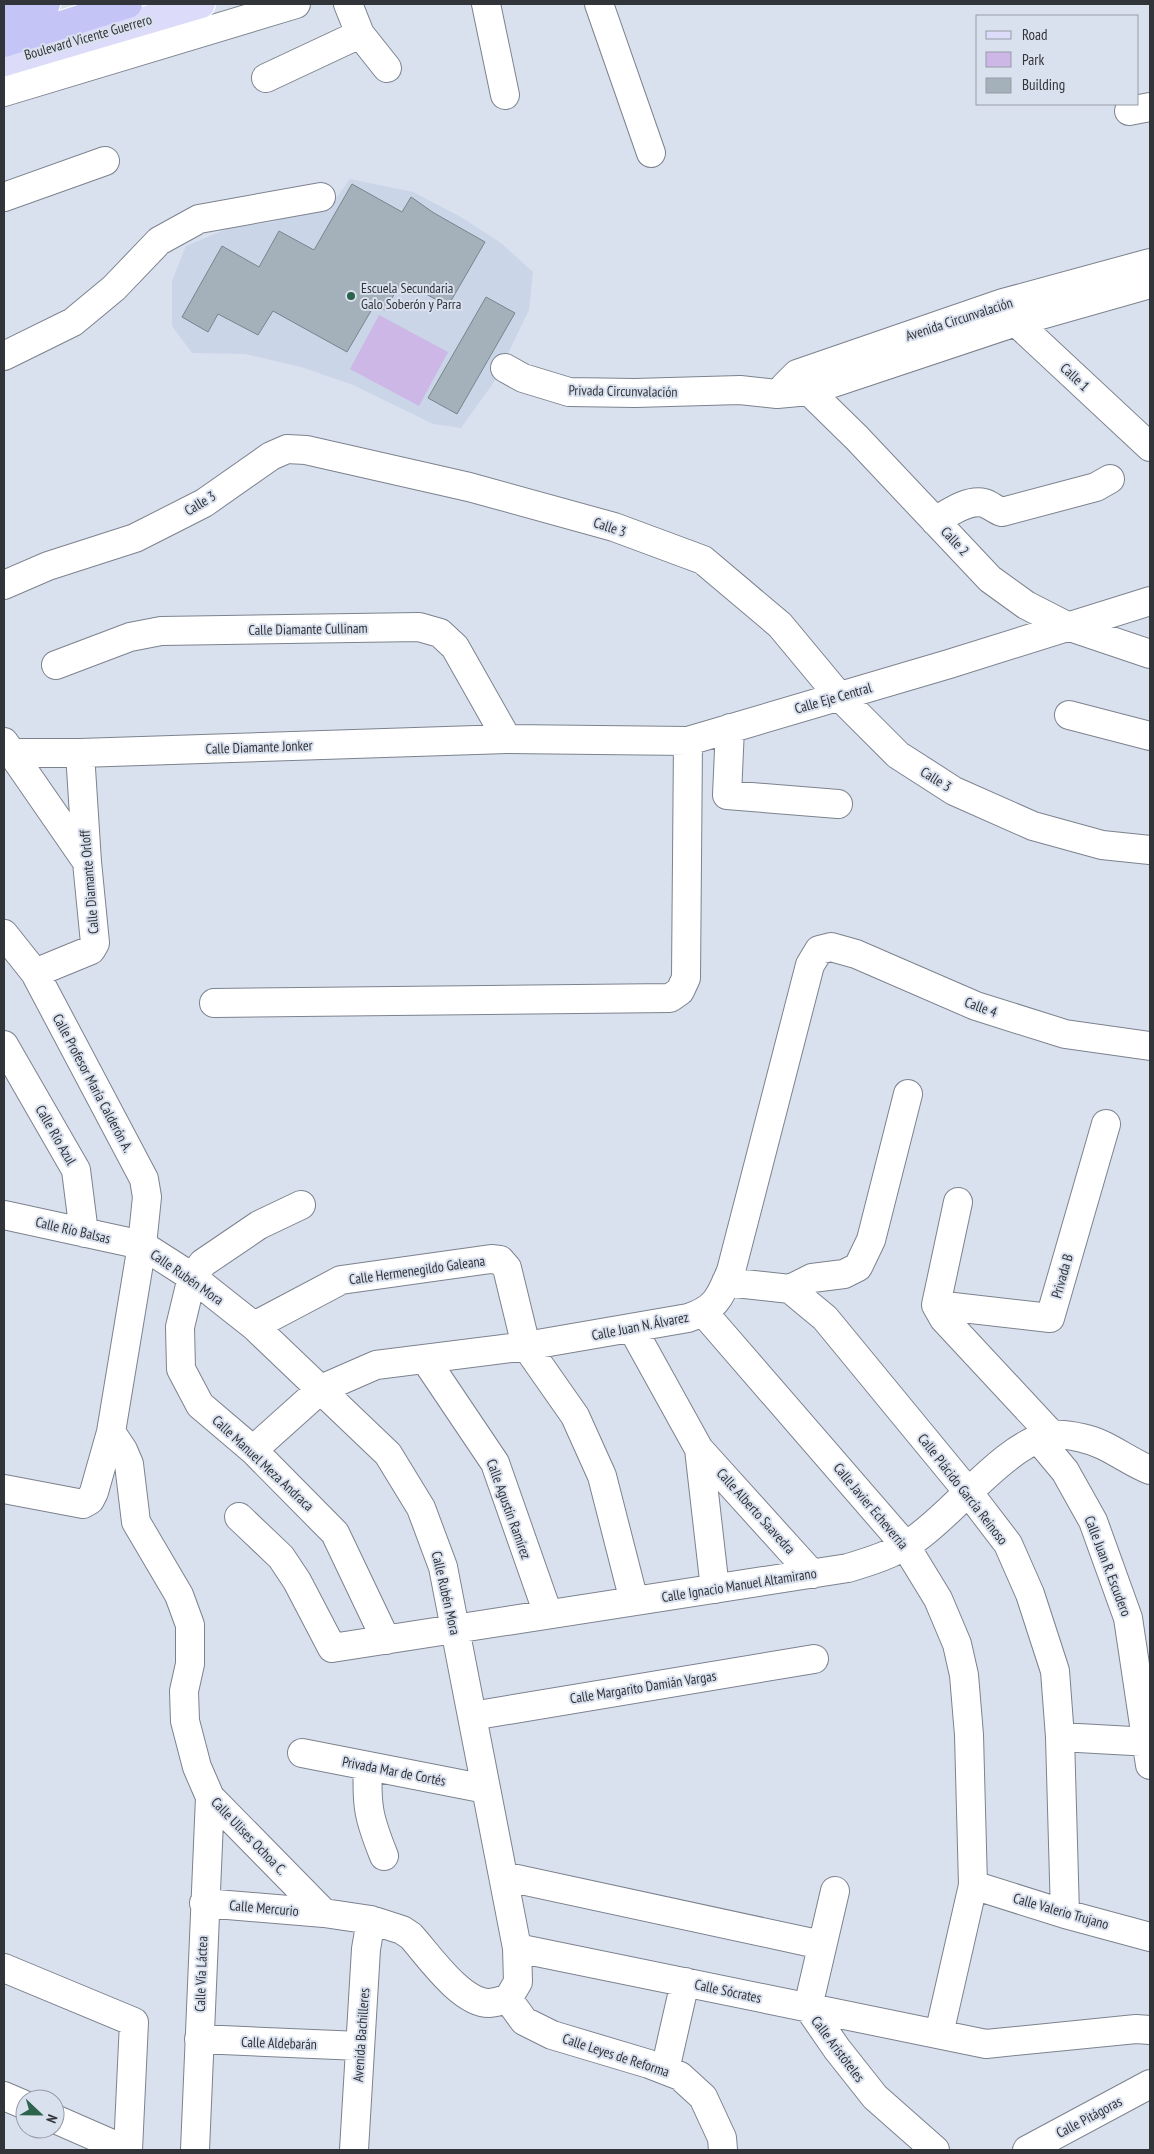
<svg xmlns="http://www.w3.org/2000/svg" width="1154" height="2154" viewBox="0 0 1154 2154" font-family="'PT Sans Narrow',sans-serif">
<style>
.built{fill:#cbd5e8}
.green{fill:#ccb7e7}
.building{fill:#a4b0ba;stroke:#78848d}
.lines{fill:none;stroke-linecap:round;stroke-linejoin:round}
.minor-casing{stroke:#7c828e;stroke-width:30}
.major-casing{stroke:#fff;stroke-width:30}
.highway-casing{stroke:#fff;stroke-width:30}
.minor{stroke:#fff;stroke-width:28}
.major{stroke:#dcdcfa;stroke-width:28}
.highway{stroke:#c4c4f7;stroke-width:28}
.poi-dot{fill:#2b634c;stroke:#dae1ee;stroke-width:2}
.labels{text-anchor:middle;stroke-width:4;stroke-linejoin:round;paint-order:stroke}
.street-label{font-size:14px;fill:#313439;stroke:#dae1ee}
.poi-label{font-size:14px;fill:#313439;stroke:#dae1ee;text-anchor:start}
</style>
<rect width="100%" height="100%" fill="#dae1ee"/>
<path class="built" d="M350,179L413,192L461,217L501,243L533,272L529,310L494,382L461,428L433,424L353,385L301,367L245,354L192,353L172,326V281L186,246L229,228L272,222L325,205L337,197Z"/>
<path class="green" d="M379,315L448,352L419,406L350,369Z"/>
<path class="building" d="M352,184L402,212L411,197L434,213L485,242L448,306L402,281L385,310L375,304L347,352L273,311L258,335L218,314L208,332L182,317L222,246L259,267L279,231L314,250Z
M486,297L515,313L457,414L428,398Z"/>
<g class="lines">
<defs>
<path id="minor" d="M348,4L360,34L387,68
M486,4L505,95
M599,4L651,153
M266,78L360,34
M4,92L296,4
M1129,111L1150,107
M4,197L105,161
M1007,309L1016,322L1150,447
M4,356L73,322L114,288L159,241L199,219L321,197
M505,368L523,378L569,392L635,393L740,390L777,394L809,391L1016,322L1150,284
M799,377L809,391L857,438L990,579L1026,605L1067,626L1150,654
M785,386L797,374L1003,303L1150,263
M935,521C949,513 968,499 984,503C991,505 995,510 1002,512L1096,487L1110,479
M4,585L48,566L135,538L204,503L271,456L287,449L306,450L469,487L614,527L703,560L780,625L839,696L898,755L954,791L1033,826L1102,845L1150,850
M56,665L130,637L161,631L419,627L440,633L455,647L507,739
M1069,715L1150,736
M730,728L727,795L838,804
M4,742L87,862
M12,753H80L507,739L688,741L949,664L1150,601
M4,934L35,973L144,1179L147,1197L142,1245L111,1432L94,1492L90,1500L83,1504L4,1489
M35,973L91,950L95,943L87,862L80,753
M214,1003L670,998L680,991L686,978L688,741
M4,1045L76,1170L84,1233
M958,1202L936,1305L944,1319L1052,1435
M301,1205L259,1225L203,1263L192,1277L180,1327L181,1369L200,1405L253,1450L335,1533L386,1640
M4,1215L142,1245L192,1277L254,1326L388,1454L421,1508L443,1567L517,1948L518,1982L508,1999
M726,1282L790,1289L825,1318L969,1493L1008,1544L1030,1594L1055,1671L1060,1737L1065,1914
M790,1289L812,1278L844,1274L858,1267L871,1240L908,1094
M936,1305L1050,1318L1106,1124
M704,1313L905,1545L938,1599L957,1644L964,1675L969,1735L973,1885L939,2034
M254,1326L341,1280L491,1259L500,1260L507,1268L526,1346L575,1416L602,1476L634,1601
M632,1328L699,1449L715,1589
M425,1359L495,1463L548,1614
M111,1432L123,1450L129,1464L136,1522L179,1595L190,1625V1664L184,1691L185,1721L197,1767L210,1797L324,1913L371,1920L402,1930L411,1936C429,1956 461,2003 489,2003C495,2003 502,2000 508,1999
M1039,1440L1065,1471L1093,1521L1128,1618L1150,1765
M699,1449L812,1574
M253,1450L321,1389L376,1365L526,1346L688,1318C716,1309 720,1297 731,1271L810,965L819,950L831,947L856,954L976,1006L1065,1034L1150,1046
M239,1517L281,1557L297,1581L332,1648L848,1568C871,1561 894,1554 914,1540C952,1515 1008,1441 1052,1435C1060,1434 1074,1436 1082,1438C1107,1443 1127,1461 1150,1470
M472,1716L814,1659
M1060,1737L1150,1742
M302,1753L486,1789
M368,1766C366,1806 369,1819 384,1856
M503,1876L822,1945
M973,1885L1065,1914L1150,1937
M835,1891L808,2007L837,2049L875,2097L935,2150
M204,1903L324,1913
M517,1948L986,2044L1136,2029L1150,2030
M4,1968L134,2022L128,2150
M508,1999L524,2021L552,2035L649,2064L680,2076L703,2097L722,2138L723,2150
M199,2039L360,2046
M665,2070L685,1982
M4,2096L25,2105
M55,2119L126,2150
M195,2150L210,1797
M354,2150L366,1949L371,1920
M1027,2150L1150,2084"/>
<path id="major" d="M4,62L201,4"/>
<path id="highway" d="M4,17L46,4
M4,43L128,4"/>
</defs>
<use href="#minor" class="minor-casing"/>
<use href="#major" class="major-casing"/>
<use href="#highway" class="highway-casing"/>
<use href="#minor" class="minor"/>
<use href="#major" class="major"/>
<use href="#highway" class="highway"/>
</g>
<circle class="poi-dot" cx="351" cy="296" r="5"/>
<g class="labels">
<g class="street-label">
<text transform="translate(88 37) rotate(-16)" y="5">Boulevard Vicente Guerrero</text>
<text transform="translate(959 319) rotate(-18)" y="5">Avenida Circunvalación</text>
<text transform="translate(1075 377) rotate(43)" y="5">Calle 1</text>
<text transform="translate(623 391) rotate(1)" y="5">Privada Circunvalación</text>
<text transform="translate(200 503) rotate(-31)" y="5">Calle 3</text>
<text transform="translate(610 527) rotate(18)" y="5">Calle 3</text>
<text transform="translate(955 541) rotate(47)" y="5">Calle 2</text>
<text transform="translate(308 629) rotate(-1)" y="5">Calle Diamante Cullinam</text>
<text transform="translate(833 698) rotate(-16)" y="5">Calle Eje Central</text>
<text transform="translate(259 747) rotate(-2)" y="5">Calle Diamante Jonker</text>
<text transform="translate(936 779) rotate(32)" y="5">Calle 3</text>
<text transform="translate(89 882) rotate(-95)" y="5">Calle Diamante Orloff</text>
<text transform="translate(981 1007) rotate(20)" y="5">Calle 4</text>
<text transform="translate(93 1083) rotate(62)" y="5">Calle Profesor María Calderón A.</text>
<text transform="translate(56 1135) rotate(60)" y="5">Calle Río Azul</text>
<text transform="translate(73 1230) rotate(13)" y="5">Calle Río Balsas</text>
<text transform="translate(417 1270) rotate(-8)" y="5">Calle Hermenegildo Galeana</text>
<text transform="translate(1062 1276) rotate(-74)" y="5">Privada B</text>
<text transform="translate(187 1277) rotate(35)" y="5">Calle Rubén Mora</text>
<text transform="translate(640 1326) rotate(-11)" y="5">Calle Juan N. Álvarez</text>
<text transform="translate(263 1463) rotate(43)" y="5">Calle Manuel Meza Andraca</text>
<text transform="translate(963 1489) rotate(52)" y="5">Calle Plácido García Reinoso</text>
<text transform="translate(871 1506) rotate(50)" y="5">Calle Javier Echeverria</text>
<text transform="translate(509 1509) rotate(70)" y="5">Calle Agustín Ramírez</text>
<text transform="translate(756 1511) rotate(48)" y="5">Calle Alberto Saavedra</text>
<text transform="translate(1108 1566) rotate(69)" y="5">Calle Juan R. Escudero</text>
<text transform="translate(739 1585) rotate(-9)" y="5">Calle Ignacio Manuel Altamirano</text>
<text transform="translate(446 1593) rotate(77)" y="5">Calle Rubén Mora</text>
<text transform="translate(643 1687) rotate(-9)" y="5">Calle Margarito Damián Vargas</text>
<text transform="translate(394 1771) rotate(11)" y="5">Privada Mar de Cortés</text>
<text transform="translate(249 1836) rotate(46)" y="5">Calle Ulises Ochoa C.</text>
<text transform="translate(264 1908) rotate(5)" y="5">Calle Mercurio</text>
<text transform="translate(1061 1911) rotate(16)" y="5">Calle Valerio Trujano</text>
<text transform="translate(201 1974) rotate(-88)" y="5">Calle Vía Láctea</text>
<text transform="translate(728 1991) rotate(12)" y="5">Calle Sócrates</text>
<text transform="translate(361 2035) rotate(-86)" y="5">Avenida Bachilleres</text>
<text transform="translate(279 2043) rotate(2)" y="5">Calle Aldebarán</text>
<text transform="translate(838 2049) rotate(53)" y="5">Calle Aristóteles</text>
<text transform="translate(616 2055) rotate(18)" y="5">Calle Leyes de Reforma</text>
<text transform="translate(1089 2117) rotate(-28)" y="5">Calle Pitágoras</text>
</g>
<g class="poi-label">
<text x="361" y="293">Escuela Secundaria<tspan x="361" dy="16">Galo Soberón y Parra</tspan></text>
</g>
</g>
<rect width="1154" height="2154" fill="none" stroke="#313439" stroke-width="10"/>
<rect x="976" y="15" width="162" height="90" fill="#dae1ee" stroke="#969ca6"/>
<rect x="986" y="31" width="25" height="8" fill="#dcdcfa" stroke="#969ca6"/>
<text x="1022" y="40" font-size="15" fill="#313439">Road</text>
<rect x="986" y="52" width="25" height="15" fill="#ccb7e7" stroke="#969ca6"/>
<text x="1022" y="65" font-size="15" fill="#313439">Park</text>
<rect x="986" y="78" width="25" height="15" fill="#a4b0ba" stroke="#969ca6"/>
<text x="1022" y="90" font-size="15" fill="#313439">Building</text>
<g transform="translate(40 2114) rotate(112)"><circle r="24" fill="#dae1ee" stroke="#969ca6"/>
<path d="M0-4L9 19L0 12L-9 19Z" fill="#2b634c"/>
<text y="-8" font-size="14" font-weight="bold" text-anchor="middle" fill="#313439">N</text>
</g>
</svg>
